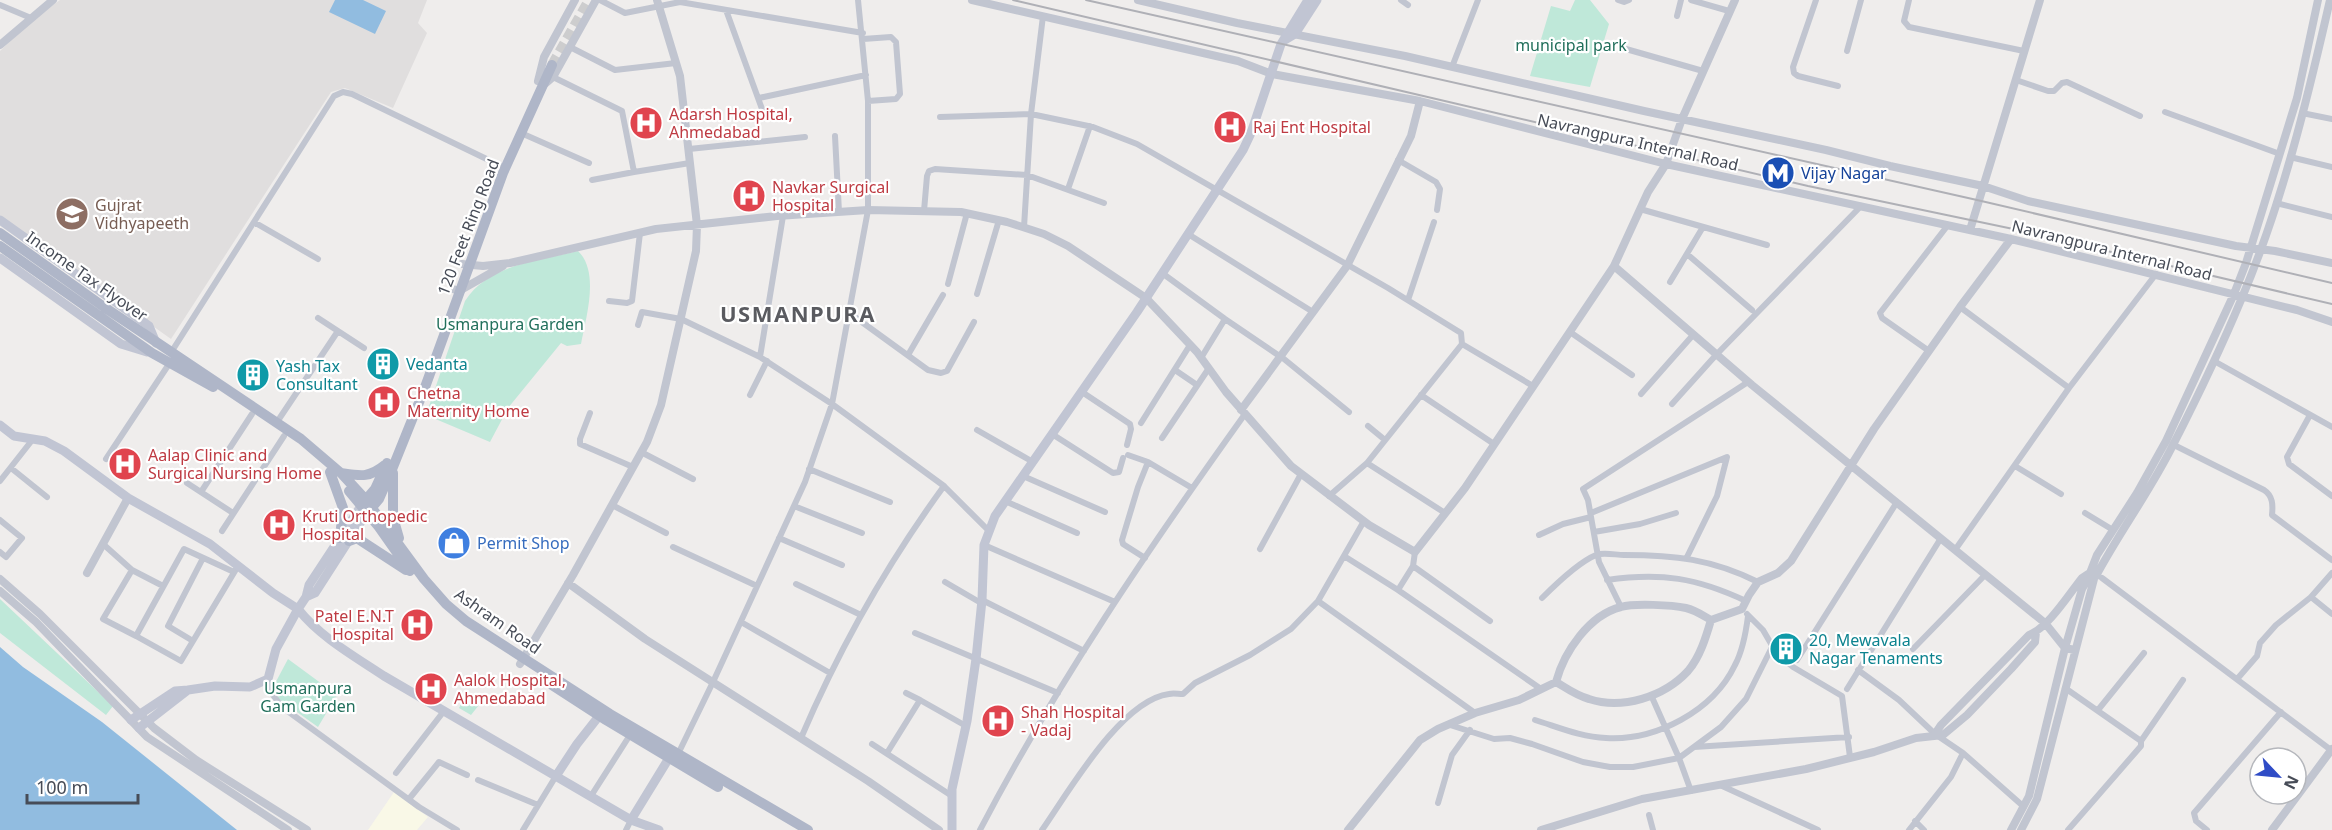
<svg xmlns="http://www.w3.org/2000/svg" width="2332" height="830" viewBox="0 0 2332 830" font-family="'Noto Sans',sans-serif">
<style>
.commercial{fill:#f9f8e7}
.education{fill:#e0dede}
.green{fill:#bfe8d9}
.water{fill:#91bce0}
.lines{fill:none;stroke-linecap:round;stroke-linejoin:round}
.primary-tunnel{stroke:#cdcdce;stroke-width:10;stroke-dasharray:10 5;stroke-linecap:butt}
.minor{stroke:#c1c5d0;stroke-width:6}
.tertiary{stroke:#c1c5d0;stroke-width:8}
.secondary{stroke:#c1c5d3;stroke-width:9}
.primary{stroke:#afb6c8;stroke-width:10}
.rail{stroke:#afb0b6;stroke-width:2}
.labels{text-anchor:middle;stroke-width:4.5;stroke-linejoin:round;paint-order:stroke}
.park-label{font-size:16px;fill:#216f5b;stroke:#fff}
.health-label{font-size:16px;fill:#be3a42;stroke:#fff;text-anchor:start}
.street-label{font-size:16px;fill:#474c57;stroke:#fff}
.transit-label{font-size:16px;fill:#164399;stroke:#fff;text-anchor:start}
.education-label{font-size:16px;fill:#785e54;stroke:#fff;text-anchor:start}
.culture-label{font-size:16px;fill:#0d838f;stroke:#fff;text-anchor:start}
.shop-label{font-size:16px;fill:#366cbe;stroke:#fff;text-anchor:start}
.district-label{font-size:22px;font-weight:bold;letter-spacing:1.5px;fill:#5a5b60;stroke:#fff}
</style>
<rect width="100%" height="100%" fill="#efedec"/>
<path class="commercial" d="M394,792L428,817L417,830H368Z"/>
<path class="education" d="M60,0H427L418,23L427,33L393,108L345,88L331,92L171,339L0,217V51L32,20Z"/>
<path class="green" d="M1575,0H1590L1609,24L1590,87L1530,76L1551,6L1570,11Z
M578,251C600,272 586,317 581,344L567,346L561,343L508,408L490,442L426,415L465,301C489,264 538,261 578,251Z
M0,599L113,706L106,715L0,633Z
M288,659L337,695L318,727L276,697L271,691Z
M465,696L479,705L471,715L459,708Z"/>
<path class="water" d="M335,0H363L386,11L375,34L329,12Z
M0,647L23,667L102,722L237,830H0Z"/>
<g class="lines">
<path class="primary-tunnel" d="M552,65L589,0"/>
<path class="minor" d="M600,0L625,13L680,2L863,33
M1401,0L1408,5
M1618,0L1624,2L1629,0
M1691,0L1729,11
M1816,0L1793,67L1794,73L1798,76L1838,86
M1909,0L1904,21L1909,27L2024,51
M0,5L31,18
M726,10L762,109
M1677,16L1681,0
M863,39L891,37L896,42L900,94L896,99L868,101
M570,47L615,70L676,63
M1626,49L1703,71
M1847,51L1861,0
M1452,67L1478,0
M553,77L622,111L634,172L690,163
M2016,80L2048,91H2054L2062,83L2067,82L2140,116
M759,98L866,75
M2165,112L2280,154
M2302,113L2332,119
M940,117L1031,114L1093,127L1137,144L1388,288L1461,333L1462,344
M521,133L589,163
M835,136L839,212
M689,149L805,137
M2290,157L2332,167
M1398,160L1436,182L1440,189L1437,210
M592,180L634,172
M1068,189L1090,126
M2276,203L2332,217
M1640,209L1767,245
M924,211L927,176L929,171L935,169L1027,175L1104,203
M254,222L318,259
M1024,227L1031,114L1043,16
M1188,234L1313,312
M1687,254L1752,310
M1162,273L1225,319L1284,359L1349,412
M1670,282L1703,227
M948,284L967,213
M977,294L999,220
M1408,300L1434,222
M609,301L627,303L632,301L640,233
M1960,307L2069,388
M848,312L928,370L941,373L947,371L974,322
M318,318L364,348
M638,325L642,312L681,319L760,357L783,216
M1570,332L1632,375
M172,351L334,96L343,92L352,94L499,165
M1929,351L1882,318L1880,313L1948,225
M908,355L943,295
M760,357L832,404L944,486C887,564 839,649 801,738
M1201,358L1225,319
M2214,361L2332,427
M1175,370L1197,385
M1082,392L1130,424L1131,429L1127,445
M1641,394L1693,335
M750,395L767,361
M1421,395L1494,444
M1672,404L1716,355L1861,206
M590,413L580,439V444L633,467
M2310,415L2287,457L2289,464L2332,496
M277,422L338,331
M1141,423L1190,345
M1368,426L1385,440
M977,430L1033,462
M1052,434L1113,473L1119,472L1123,458
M1162,438L1209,368
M2174,445L2264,490C2273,496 2273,505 2272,515L2332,560
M641,452L693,479
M1128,455L1148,462L1192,488
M106,459L169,364
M1367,463L1445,513
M2015,466L2061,494
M11,468L47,497
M809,469L890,502
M1023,476L1105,512
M0,481L33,439
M187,483L233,513
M944,486L989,531
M201,492L252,414
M1329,496L1367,463L1462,344L1533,386
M1005,501L1077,533
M612,505L666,533
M794,506L862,533
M1591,513L1727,457L1717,496L1687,557
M2085,513L2113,530
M0,520L22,538L6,557L0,552
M222,531L284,436
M1594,532L1640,524L1676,513
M1539,535L1563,524L1591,517
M779,538L842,565
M103,544L132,570
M984,545L1115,602
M673,547L757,586
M1260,549L1301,474
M1955,550L2069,388L2156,274
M1344,556L1398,590L1541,689
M1145,558L1123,544L1122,540L1138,487L1148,462
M1413,566L1490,621
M234,572L184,549L136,636L181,661L238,566
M2102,578L2331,750
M1607,580C1661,572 1697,578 1746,601
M945,582L981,603
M796,584L861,615
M1398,590L1413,566L1415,552
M2311,597L2332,614
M1542,598C1555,585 1579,562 1596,555C1603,552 1616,555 1624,555C1674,555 1712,559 1758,582
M982,600L1084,651
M1318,601L1475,713
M1621,607L1599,562L1588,500L1583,489L1748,382
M1747,614L1763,630L1777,654L1793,667L1842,696L1850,757
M741,622L830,673
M915,633L1058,693
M136,636L103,619L132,570L163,586
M193,641L168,626L203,558
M1913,649L1985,575
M1797,660L1897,502
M1858,670L1899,700L1935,734L1963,753L2023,806
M2238,678L2257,656L2260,643L2276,625L2311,597L2332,573
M268,679L270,691L282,707L419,807L457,830
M2065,688L2141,741V746L2068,830
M1847,689L1941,538
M906,693L920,700
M1651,695L1679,758L1691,791
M2098,710L2144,653
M1535,720C1558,727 1581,737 1606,738C1656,741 1713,711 1735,665C1743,650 1746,632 1748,616
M1450,725L1494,739L1510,738L1532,744L1583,762L1610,767H1633L1679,758L1721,727L1746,699L1773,645
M2141,741L2183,680
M872,744L952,796
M1694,747L1849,737
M887,753L920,700L966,726
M678,754L713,682L805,482L832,404L868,210V101L858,0
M396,773L444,711
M478,780L538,805
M1720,785L1818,830
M591,796L630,735
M409,799L439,762L467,775
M1438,803L1452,755L1470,730
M1649,815L1653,830
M1915,821L1924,830
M523,830L556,776
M626,830L631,820
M980,830C1056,684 1149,548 1245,414
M1042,830C1068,793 1121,700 1169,694C1173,693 1178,694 1183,694L1195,683L1250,655L1291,629L1318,601L1364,521
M1909,830L1951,777L1963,753
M2207,830L2196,821L2194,813L2281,712"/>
<path class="tertiary" d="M972,0L1238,61L1272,74L1420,101L1666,164L2011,239L2297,310L2332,322
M1138,0L1237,23L1405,56L1644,111L1826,150L1890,166L1983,186L2028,201L2236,246L2275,251L2332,263
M0,45L53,0
M538,81L544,57L575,0
M546,83L553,77L596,0
M1970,230L2040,0
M462,264L483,266L510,263L656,229L777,216L868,210L961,212L1007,222L1044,234L1068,246L1146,298L1197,352L1226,392L1291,466L1369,525L1415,552L1465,488L1614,266L1648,192L1666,164L1682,119L1735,0
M1614,266L1752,385L2045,623L2065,648L2075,650
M453,289L459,291L503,266
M1241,410L1347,266L1411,136L1420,101
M87,573L128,498
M2090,573L2097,555L2137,493L2166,441L2234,294L2246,263L2297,98L2318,0
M2096,576C2120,531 2151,490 2174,443C2198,396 2221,348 2241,300C2282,204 2307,101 2330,0
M0,579L40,614L154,728L196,760L307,830
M568,583L645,639L868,781L939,830
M0,591L36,622L147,737L288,830
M520,664L573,575L647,442L661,405L696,251L697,225L680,76L657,0
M1556,682C1566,688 1577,696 1589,699C1622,710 1664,697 1688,671C1700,657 1706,637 1711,620
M1935,734L1941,725L2029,635C2048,628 2069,594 2082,578L2088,574
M1348,830L1420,740L1438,729L1475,713L1519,700L1556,682C1564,652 1589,615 1621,607C1634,603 1672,605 1686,608C1695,610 1704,616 1711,620L1742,609L1749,595L1758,582L1778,573L1791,561L1874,429L1960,307L2011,239
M1541,830L1642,799L1806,769L1874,752L1916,738L1943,735L1967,715L2011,669L2035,642L2036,632
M2011,830L2029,796L2065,648L2082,589L2089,576
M2021,830L2037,799L2094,579
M2272,830L2332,749"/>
<path class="secondary" d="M1285,40L1295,34L1317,0
M0,220L149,326L156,343
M0,258L121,344L147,352
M0,425L14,436L45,441L64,451L128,498L210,544L273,593L298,609L306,597L309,585L361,506
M306,597L315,593L367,512
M298,609C320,637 354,656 384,676L631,820L659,830
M188,690L215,686L250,687L268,679L276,649L298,609
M131,720L175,691L188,690L139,728
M556,776L577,744L599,716
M631,820L669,758
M952,830V789L967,721L976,659L982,600L984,545L995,516L1137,312L1243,150L1251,133L1281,44L1308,0"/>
<path class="primary" d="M0,233L104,307L301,439L342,474L366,500L424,579L446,604L466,621L610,714L808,830
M0,246L152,353L213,387
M330,472L343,508L340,538
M341,473C361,476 369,478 385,465
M393,473V517L399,538
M349,491L379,527L410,571
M363,503L375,489L387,463
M368,512L379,499L393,467L424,390L503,173L552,65
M349,541L357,538L363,542L406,570
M552,685L606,720L718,787"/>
<path class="rail" d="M1013,0L1808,186L2018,230L2332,304
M1086,0L1977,200L2332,283"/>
</g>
<defs>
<symbol id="hospital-disc" viewBox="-11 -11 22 22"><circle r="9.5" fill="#e0444e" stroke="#fff"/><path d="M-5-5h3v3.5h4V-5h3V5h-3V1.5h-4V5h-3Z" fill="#fff"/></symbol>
<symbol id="metro-disc" viewBox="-11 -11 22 22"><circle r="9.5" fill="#1a4fb4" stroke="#fff"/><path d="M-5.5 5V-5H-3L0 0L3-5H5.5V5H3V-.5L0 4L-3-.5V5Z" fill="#fff"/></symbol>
<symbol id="university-disc" viewBox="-11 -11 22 22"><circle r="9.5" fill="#8d6e63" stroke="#fff"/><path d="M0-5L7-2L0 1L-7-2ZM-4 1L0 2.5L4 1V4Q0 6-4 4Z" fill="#fff"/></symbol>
<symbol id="building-disc" viewBox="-11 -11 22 22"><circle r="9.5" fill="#0f9aa8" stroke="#fff"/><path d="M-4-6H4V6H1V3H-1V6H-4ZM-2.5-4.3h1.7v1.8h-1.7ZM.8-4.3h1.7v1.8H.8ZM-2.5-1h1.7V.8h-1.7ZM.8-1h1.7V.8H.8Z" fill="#fff"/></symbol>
<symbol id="shop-disc" viewBox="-11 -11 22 22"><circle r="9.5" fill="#3f7fe0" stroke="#fff"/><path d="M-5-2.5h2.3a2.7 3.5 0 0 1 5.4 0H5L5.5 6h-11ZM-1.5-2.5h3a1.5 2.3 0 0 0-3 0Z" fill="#fff"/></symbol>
</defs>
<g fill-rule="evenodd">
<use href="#hospital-disc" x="627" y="104" width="38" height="38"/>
<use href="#hospital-disc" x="1211" y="108" width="38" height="38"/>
<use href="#metro-disc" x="1759" y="154" width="38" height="38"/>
<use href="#hospital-disc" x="730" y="177" width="38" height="38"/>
<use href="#university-disc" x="53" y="195" width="38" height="38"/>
<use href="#building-disc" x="364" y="345" width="38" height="38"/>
<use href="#building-disc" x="234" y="356" width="38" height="38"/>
<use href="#hospital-disc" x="365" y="383" width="38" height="38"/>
<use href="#hospital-disc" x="106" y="445" width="38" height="38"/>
<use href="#hospital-disc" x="260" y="506" width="38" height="38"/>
<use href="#shop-disc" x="435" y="524" width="38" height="38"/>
<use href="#hospital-disc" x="398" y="606" width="38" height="38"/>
<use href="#building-disc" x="1767" y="630" width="38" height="38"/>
<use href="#hospital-disc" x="412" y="670" width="38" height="38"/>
<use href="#hospital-disc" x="979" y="702" width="38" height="38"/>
</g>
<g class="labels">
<g class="park-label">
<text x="1571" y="51">municipal park</text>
<text x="510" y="330">Usmanpura Garden</text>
<text x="308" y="694">Usmanpura<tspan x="308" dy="18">Gam Garden</tspan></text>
</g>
<g class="health-label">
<text x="669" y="120">Adarsh Hospital,<tspan x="669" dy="18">Ahmedabad</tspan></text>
<text x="1253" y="133">Raj Ent Hospital</text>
<text x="772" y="193">Navkar Surgical<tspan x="772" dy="18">Hospital</tspan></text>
<text x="407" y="399">Chetna<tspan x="407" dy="18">Maternity Home</tspan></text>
<text x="148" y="461">Aalap Clinic and<tspan x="148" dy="18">Surgical Nursing Home</tspan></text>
<text x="302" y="522">Kruti Orthopedic<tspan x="302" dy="18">Hospital</tspan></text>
<text x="394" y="622" text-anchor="end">Patel E.N.T<tspan x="394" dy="18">Hospital</tspan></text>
<text x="454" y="686">Aalok Hospital,<tspan x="454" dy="18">Ahmedabad</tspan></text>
<text x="1021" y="718">Shah Hospital<tspan x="1021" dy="18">- Vadaj</tspan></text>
</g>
<g class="street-label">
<text transform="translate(1638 142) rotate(13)" y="6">Navrangpura Internal Road</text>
<text transform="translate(468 227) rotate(-69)" y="6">120 Feet Ring Road</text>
<text transform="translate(2112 250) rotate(14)" y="6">Navrangpura Internal Road</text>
<text transform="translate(87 276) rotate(35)" y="6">Income Tax Flyover</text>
<text transform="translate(498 621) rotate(35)" y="6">Ashram Road</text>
</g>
<g class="transit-label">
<text x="1801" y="179">Vijay Nagar</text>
</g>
<g class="education-label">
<text x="95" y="211">Gujrat<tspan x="95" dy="18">Vidhyapeeth</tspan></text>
</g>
<g class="culture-label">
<text x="406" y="370">Vedanta</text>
<text x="276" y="372">Yash Tax<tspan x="276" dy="18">Consultant</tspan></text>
<text x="1809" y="646">20, Mewavala<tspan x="1809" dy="18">Nagar Tenaments</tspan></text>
</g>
<g class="shop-label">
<text x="477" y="549">Permit Shop</text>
</g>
<g class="district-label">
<text x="798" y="322">USMANPURA</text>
</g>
</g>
<g transform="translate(2278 776) rotate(116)"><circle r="28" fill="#ffffff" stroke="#b5b7bc" stroke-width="1.5"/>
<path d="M0-4.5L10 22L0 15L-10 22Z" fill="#2f4cc6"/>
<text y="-9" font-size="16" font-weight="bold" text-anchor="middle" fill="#474c57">N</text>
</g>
<path d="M27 794v9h111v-9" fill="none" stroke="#474c57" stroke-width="3"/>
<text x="36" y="794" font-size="18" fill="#474c57" stroke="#ffffff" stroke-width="4.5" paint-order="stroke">100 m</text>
</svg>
